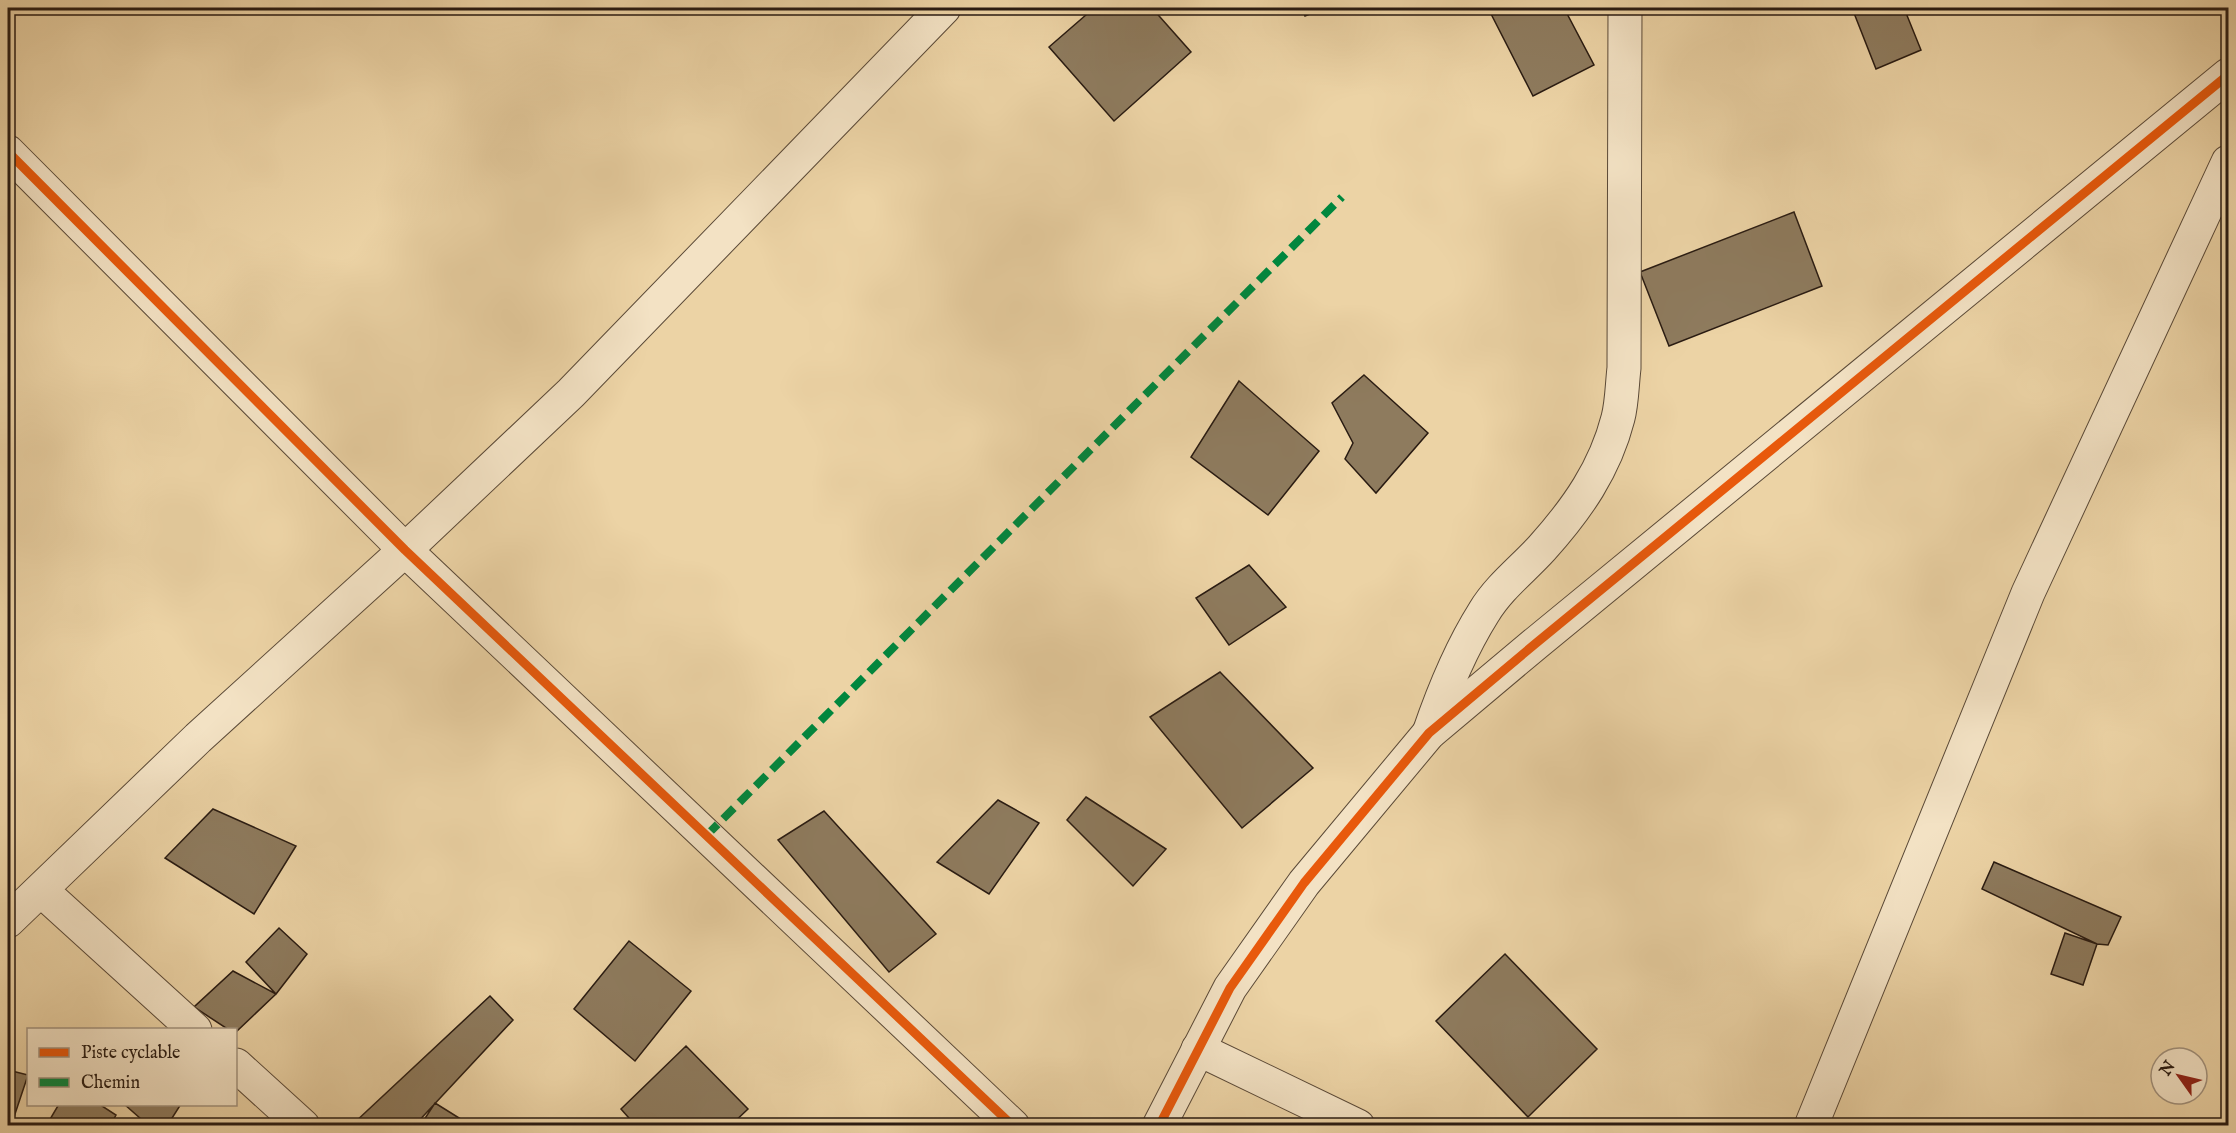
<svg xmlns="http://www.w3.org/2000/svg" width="2236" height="1133" viewBox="0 0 2236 1133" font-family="'IM FELL English',serif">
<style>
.building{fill:#8e7b5e;stroke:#291b12;stroke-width:1.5}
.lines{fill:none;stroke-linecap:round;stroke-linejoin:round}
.minor-casing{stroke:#5a4937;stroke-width:35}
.tertiary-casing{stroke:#5a4937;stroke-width:35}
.minor{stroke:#f3e2c4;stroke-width:33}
.tertiary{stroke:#f3e2c4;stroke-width:33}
.quiet{stroke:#00873e;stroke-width:8;stroke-dasharray:15 8;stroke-linecap:butt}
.cycleway-casing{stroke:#f3e2c4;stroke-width:13}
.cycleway{stroke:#e8590c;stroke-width:9}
</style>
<rect width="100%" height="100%" fill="#ecd3a5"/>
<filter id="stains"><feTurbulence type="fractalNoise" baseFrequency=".00333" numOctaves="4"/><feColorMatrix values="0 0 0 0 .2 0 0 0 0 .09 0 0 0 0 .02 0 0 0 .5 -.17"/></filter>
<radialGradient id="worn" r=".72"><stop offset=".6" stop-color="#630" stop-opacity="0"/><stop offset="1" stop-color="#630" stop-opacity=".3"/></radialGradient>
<path class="building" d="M1094,8H1152L1191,52L1114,121L1049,47Z
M1302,8H1325L1305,16Z
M1488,8H1564L1594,65L1533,96Z
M1852,8H1904L1921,50L1876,69Z
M1794,212L1822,286L1669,346L1640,272Z
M1364,375L1428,433L1376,493L1345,459L1353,443L1332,403Z
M1239,381L1319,451L1268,515L1191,457Z
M1249,565L1286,607L1229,645L1196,598Z
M1220,672L1313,768L1242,828L1150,717Z
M1086,797L1166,849L1133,886L1067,820Z
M998,800L1039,823L989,894L937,862Z
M213,809L296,846L254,914L165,858Z
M824,811L936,934L889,972L778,840Z
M1994,862L2121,917L2108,945L2097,944L1982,889Z
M279,928L307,954L276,994L246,962Z
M2065,933L2097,944L2083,985L2051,974Z
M629,941L691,991L635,1061L574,1009Z
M1505,954L1597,1049L1528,1117L1436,1021Z
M233,971L276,994L236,1032V1030H229L194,1007Z
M490,996L513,1020L414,1126H355L353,1124Z
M686,1046L748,1109L730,1126H636L621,1109Z
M8,1070L28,1075L11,1126H8Z
M435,1103L472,1126H420Z
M59,1104H99L116,1115L110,1126H46Z
M124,1104H181L167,1126H149Z"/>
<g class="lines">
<defs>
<path id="minor" d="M8,152L405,550L1013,1126
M1429,733C1443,692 1460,650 1484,612C1499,587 1523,569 1542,548C1577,509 1605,469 1618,418C1622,403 1622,385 1624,368L1625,8
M41,890L195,1030
M8,921L198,738L405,550L571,393L944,8
M1198,1049L1358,1126
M236,1065L303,1126
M1811,1126L2028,593L2228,162"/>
<path id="tertiary" d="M1159,1126L1230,988L1304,883L1429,733L1535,644L2228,75"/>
</defs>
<use href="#minor" class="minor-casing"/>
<use href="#tertiary" class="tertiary-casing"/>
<use href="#minor" class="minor"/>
<use href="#tertiary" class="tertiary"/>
<path class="quiet" d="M707,835L1342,197"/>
<defs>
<path id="cycleway" d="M8,152L405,550L1013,1126
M1159,1126L1230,988L1304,883L1429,733L1535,644L2228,75"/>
</defs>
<use href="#cycleway" class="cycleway-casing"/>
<use href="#cycleway" class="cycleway"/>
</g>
<rect width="2236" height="1133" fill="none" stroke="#ecd3a5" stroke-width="30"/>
<rect x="9" y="9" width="2218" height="1115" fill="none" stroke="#291b12" stroke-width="3"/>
<rect x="15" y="15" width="2206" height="1103" fill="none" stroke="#291b12" stroke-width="1.5"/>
<rect x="27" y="1028" width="210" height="78" fill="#f3e2c4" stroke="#a2927d" stroke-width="1.5"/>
<rect x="39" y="1048" width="30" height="9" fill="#e8590c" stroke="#a2927d" stroke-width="1.5"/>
<text x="81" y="1058" font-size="18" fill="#291b12">Piste cyclable</text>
<rect x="39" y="1078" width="30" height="9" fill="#00873e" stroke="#a2927d" stroke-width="1.5"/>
<text x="81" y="1088" font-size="18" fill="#291b12">Chemin</text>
<g transform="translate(2179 1076) rotate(304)"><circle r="28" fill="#f3e2c4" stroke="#a2927d" stroke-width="1.5"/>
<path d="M0-4.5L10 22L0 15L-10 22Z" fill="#8f2418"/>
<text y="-9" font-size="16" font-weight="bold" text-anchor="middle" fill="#291b12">N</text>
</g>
<rect width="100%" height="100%" filter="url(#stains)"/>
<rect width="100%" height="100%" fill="url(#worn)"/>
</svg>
